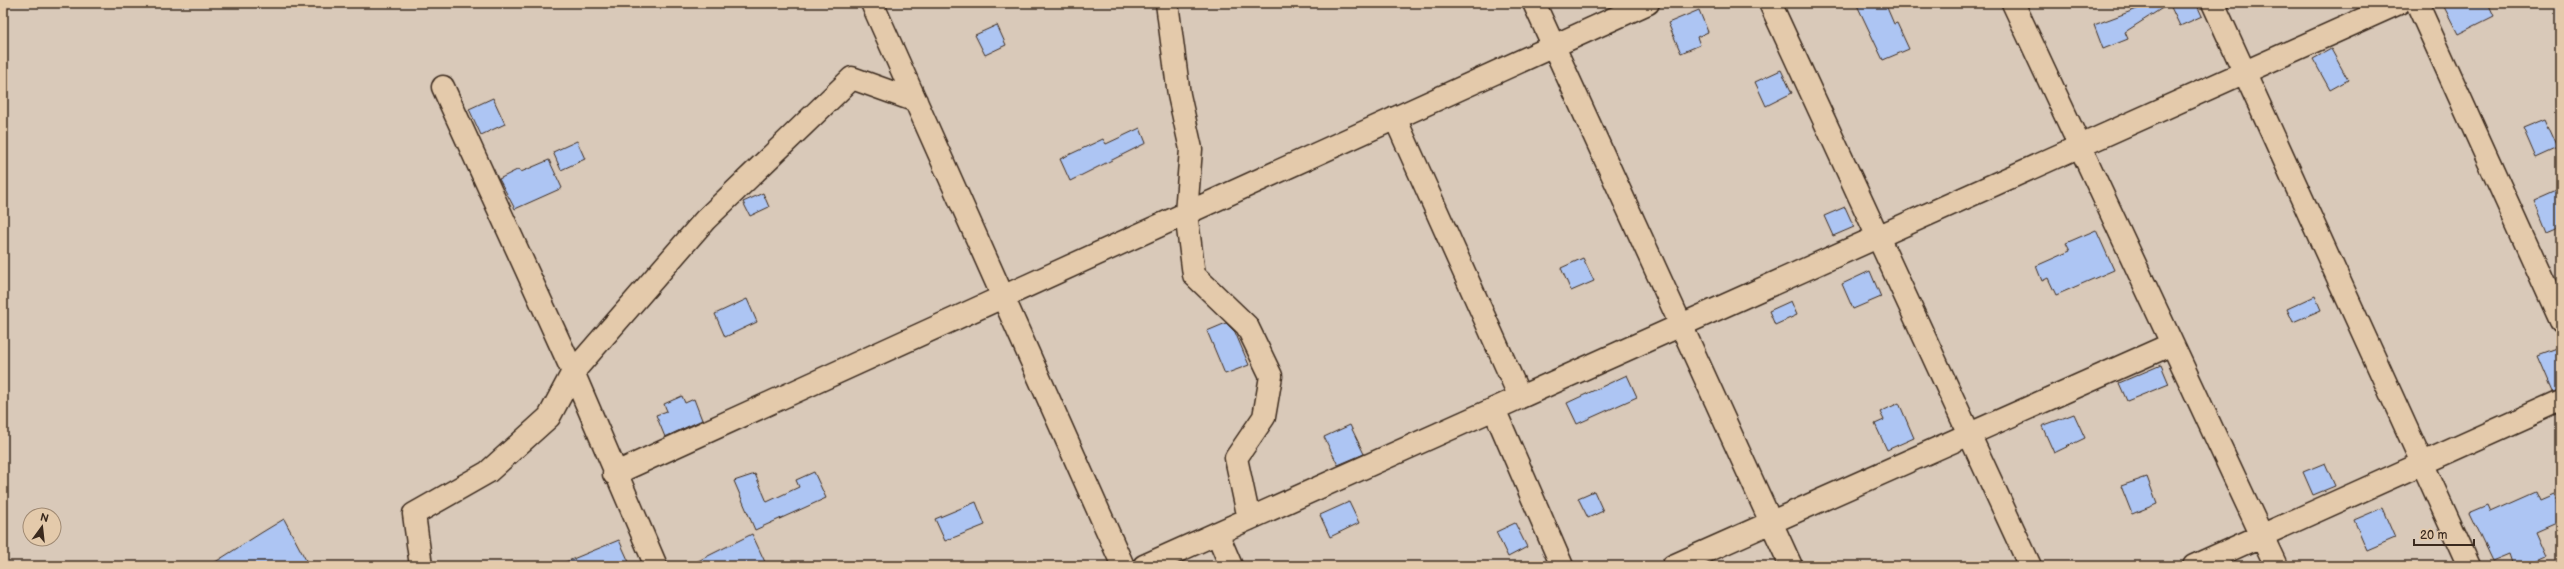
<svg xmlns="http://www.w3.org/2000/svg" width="2564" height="569" viewBox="0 0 2564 569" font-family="'Balsamiq Sans',sans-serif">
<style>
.building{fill:#adc5f3;stroke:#3b2a1e}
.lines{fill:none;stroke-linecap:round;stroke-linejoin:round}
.minor-casing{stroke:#3b2a1e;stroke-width:25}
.minor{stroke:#e4caab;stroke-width:22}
</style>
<rect width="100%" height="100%" fill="#d9c9b9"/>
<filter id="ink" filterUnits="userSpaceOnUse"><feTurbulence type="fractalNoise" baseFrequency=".025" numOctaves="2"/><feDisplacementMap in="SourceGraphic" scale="8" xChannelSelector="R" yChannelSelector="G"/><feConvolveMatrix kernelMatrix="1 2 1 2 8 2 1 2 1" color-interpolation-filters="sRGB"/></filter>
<g filter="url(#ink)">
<path class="building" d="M1856,3H1885L1894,24L1897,23L1909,49L1883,60Z
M2153,3H2163L2164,7L2125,32L2128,39L2103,49L2094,25Z
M2169,3H2196L2202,16L2180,26Z
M2442,3H2488L2494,16L2458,34Z
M1699,10L1708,32L1697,37L1700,45L1681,53L1668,23Z
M997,25L1006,45L985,55L975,35Z
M2331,49L2348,80L2330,90L2313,59Z
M1781,70L1792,93L1766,106L1755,82Z
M493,98L505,124L481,135L469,109Z
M2545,119L2558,148L2536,158L2523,128Z
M1140,128L1146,143L1070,181L1060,159L1103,139L1106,144Z
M577,141L585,159L561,170L553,152Z
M549,160L562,188L515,209L499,179L519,169L521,172Z
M2561,188V226L2547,232L2534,200Z
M763,193L769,207L750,216L743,202Z
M1845,207L1854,227L1833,236L1824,216Z
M2096,230L2114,270L2056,295L2048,278L2042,281L2036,266L2070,251L2066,243Z
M1583,258L1594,281L1571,291L1561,268Z
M1870,271L1881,297L1853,309L1842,284Z
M2315,296L2321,310L2293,322L2287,309Z
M747,299L757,322L725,337L715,314Z
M1791,301L1797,315L1775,325L1769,311Z
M1226,323L1235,332L1249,365L1225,374L1207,331Z
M2557,349L2561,357V389L2553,391L2538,356Z
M2161,365L2169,384L2127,401L2119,383Z
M1627,375L1637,397L1577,424L1567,403Z
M682,396L685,403L694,399L702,420L665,437L656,415L667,411L664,404Z
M1899,403L1914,438L1887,450L1875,424L1884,420L1880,412Z
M2074,414L2085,438L2054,453L2042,426Z
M1350,425L1364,454L1338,465L1324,437Z
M2325,463L2335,486L2313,495L2303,472Z
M814,472L826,498L755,530L734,481L755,474L767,502L799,487L796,480Z
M2147,477L2157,504L2132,514L2121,486Z
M1594,491L1603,511L1588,518L1578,498Z
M2536,492L2540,501L2554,495L2561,510V521L2536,532L2547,557L2527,566H2513L2509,554L2492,561L2469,513L2488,505L2491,512Z
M976,502L985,525L945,541L935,519Z
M1349,502L1359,523L1330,537L1320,515Z
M2382,508L2395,538L2367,550L2354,520Z
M284,519L309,566H209L261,533Z
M1515,523L1527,547L1508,557L1496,532Z
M752,534L765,562L757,566H688Z
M619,540L629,562L620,566H556Z"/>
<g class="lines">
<defs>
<path id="minor" d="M872,3L1123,566
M1167,3L1179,95L1191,149L1186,213L1194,275L1247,326L1271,376L1264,417L1236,458L1249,519
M1534,3L1791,566
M1770,3L2030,566
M2013,3L2276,566
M2213,3L2469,566
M2417,3L2561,321
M443,87L573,372L656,566
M1395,118L1520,397
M1494,409L1562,566
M614,474L1648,3
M1217,533L1231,566
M421,566L414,514L488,472L549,417L573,372L705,220L852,78L916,101
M1144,566L2399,3
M1673,566L2172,344
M2194,566L2561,401"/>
</defs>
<use href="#minor" class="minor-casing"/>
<use href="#minor" class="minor"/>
</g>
</g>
<rect width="2564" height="569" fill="none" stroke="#e4caab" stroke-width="16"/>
<rect x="8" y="8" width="2548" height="553" fill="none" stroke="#3b2a1e" stroke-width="1.5" filter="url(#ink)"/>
<g transform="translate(42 527) rotate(15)"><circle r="19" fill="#e4caab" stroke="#a08a73"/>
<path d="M0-3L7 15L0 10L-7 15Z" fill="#3b2a1e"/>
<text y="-6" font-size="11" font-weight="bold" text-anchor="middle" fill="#3b2a1e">N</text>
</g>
<path d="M2414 539v6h60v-6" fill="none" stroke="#3b2a1e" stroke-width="2"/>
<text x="2420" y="539" font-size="12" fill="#3b2a1e" stroke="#e4caab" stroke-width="3" paint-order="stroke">20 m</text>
</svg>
